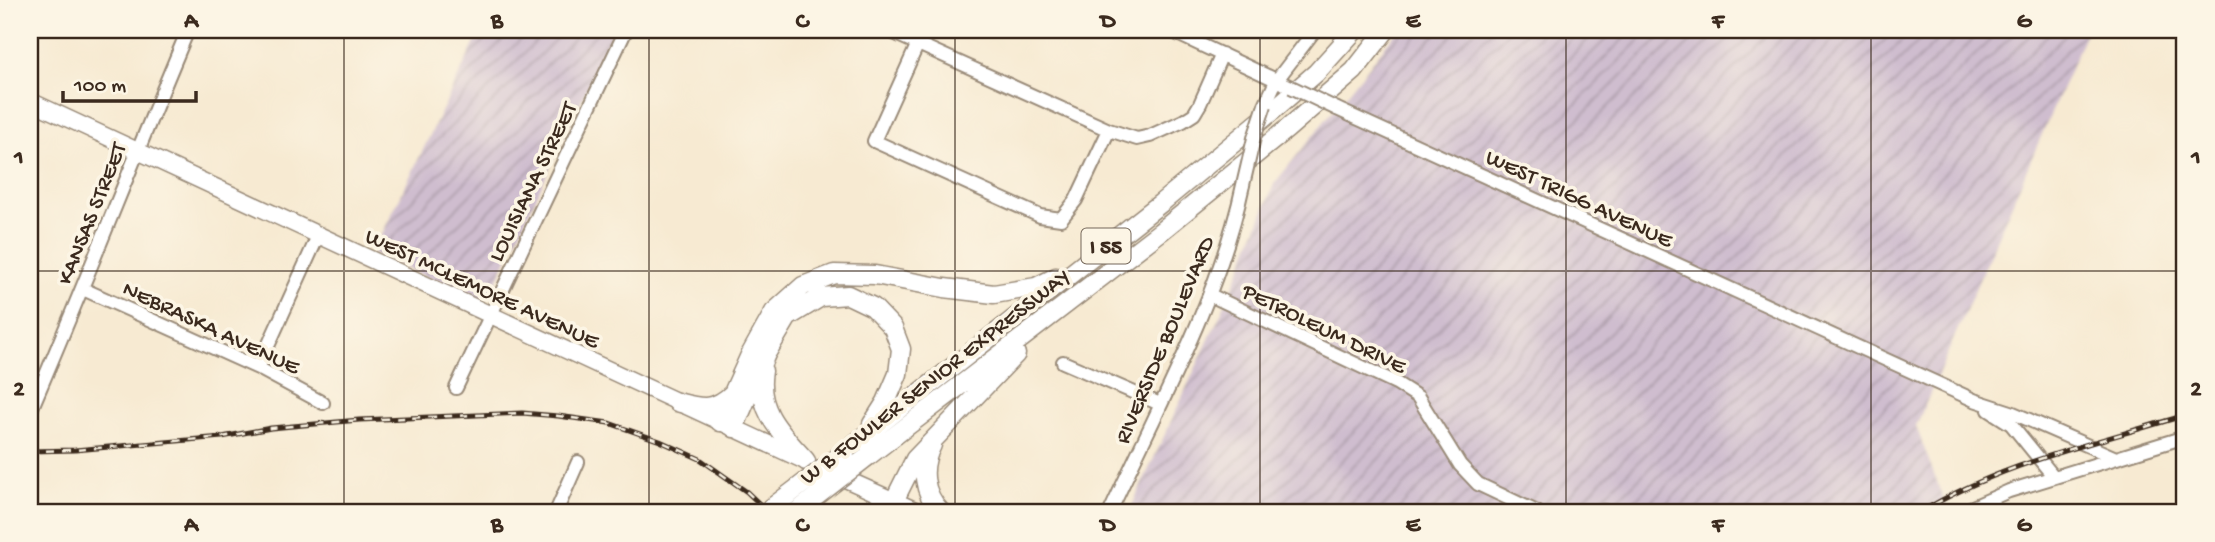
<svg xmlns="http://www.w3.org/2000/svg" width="2215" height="542" viewBox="0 0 2215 542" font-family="'Gochi Hand',sans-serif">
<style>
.industrial{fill:url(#industrial-furrows)}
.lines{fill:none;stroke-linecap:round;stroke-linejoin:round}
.minor-casing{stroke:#998a78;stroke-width:16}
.major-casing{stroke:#998a78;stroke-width:19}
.highway-casing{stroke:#998a78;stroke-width:21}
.minor{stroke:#fff;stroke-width:12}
.major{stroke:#fff;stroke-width:16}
.highway{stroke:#fff;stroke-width:18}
.rail-casing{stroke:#3b2a1e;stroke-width:5}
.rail{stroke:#fcf5e5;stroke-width:2.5;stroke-dasharray:8;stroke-linecap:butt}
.minor-bridge-casing{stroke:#998a78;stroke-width:16;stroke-linecap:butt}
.highway-bridge-casing{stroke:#998a78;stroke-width:21;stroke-linecap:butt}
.minor-bridge{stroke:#fff;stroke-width:12}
.highway-bridge{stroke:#fff;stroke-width:18}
.grid{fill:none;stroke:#3b2a1e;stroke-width:2;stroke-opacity:0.55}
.labels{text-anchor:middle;stroke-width:7;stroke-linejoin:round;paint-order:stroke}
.shield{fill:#fcf5e5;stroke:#75675a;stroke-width:2}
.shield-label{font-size:21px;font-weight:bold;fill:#3b2a1e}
.street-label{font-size:23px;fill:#3b2a1e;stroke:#fcf5e5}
.neatline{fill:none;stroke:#3b2a1e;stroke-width:2.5}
.grid-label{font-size:23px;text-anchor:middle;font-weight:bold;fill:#3b2a1e}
</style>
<defs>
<pattern id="industrial-furrows" width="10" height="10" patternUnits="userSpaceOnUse" patternTransform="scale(1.75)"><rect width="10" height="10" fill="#cfbdcf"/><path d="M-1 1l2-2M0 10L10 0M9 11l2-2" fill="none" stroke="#a99aa7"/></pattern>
</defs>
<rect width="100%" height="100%" fill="#fcf5e5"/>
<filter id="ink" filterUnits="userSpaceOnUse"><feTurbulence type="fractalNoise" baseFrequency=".0143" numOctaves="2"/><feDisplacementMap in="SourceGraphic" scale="14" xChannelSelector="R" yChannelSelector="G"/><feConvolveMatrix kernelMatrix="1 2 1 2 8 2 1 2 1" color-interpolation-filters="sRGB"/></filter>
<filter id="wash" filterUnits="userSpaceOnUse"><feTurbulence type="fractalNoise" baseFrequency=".00686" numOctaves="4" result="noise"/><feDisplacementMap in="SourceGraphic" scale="28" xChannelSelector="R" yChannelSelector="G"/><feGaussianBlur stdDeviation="1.57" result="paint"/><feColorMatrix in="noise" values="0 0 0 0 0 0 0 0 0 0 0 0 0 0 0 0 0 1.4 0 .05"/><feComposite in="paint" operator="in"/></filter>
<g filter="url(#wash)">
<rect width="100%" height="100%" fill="#f7ead2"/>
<path class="industrial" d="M481,30H614L489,298L475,299L373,253Z
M1398,30H2087L1916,426L1948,512H1129L1234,285L1274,184Z"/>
</g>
<g filter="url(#ink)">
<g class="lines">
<defs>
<path id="minor" d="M887,30L1109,130L1137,139L1150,136L1183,121L1194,114L1200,104L1222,54
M924,30L874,141L1040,216L1061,219L1076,200L1109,130
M1169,30L1291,87
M1265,105L1276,81L1315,30
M1337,109L1974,400L2011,412L2116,458
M83,289L258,368L323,403
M1210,295L1396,383L1418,397L1460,465L1478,484L1537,512
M1063,362L1160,404
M258,368L318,236
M456,388L626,30
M1989,410L2011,424L2054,477
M30,412C85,285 134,157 188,30
M556,512L578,462
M1110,512C1158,407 1219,298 1243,185
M1603,512L1604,511
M1961,512L2009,491L2185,437"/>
<path id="major" d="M30,101L805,461
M832,473L919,512"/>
<path id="highway" d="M763,371C756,411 782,434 806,461
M677,402C701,408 713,412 733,393
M720,422L750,355L774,312L803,286L834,274L875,275L944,288L994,294L1036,287L1056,277
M734,428L766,354L788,317L821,297L848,295L873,307L893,328L901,349L898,374L886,402L872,424
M932,445C920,468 923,493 941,512
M846,451L1161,203L1271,112L1316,73L1355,30
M867,457L1160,232L1287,129L1354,71L1386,30
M894,501L915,459L1016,354"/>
</defs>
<use href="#minor" class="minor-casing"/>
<use href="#major" class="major-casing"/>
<use href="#highway" class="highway-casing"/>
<use href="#minor" class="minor"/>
<use href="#major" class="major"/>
<use href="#highway" class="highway"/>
<defs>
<path id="rail" d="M30,451L75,450L222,437L271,428L359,420L522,413L558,416L609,423L660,441L700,459L747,492L768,512
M1921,512C2001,463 2097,443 2185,415"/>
</defs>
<use href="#rail" class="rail-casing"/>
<use href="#rail" class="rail"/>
<defs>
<path id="minor-bridge" d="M1291,87L1337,109
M1243,185L1254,138L1265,105"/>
<path id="highway-bridge" d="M766,512L846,451
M796,512L867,457"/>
</defs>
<use href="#minor-bridge" class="minor-bridge-casing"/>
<use href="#highway-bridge" class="highway-bridge-casing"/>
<use href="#minor-bridge" class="minor-bridge"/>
<use href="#highway-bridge" class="highway-bridge"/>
</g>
</g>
<path class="grid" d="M344,30V512M649,30V512M955,30V512M1260,30V512M1566,30V512M1871,30V512M30,271H2185"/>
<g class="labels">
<rect class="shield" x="1081.5" y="228.5" width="49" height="35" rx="5"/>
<g class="shield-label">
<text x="1106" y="253">I 55</text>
</g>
<g class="street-label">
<text transform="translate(531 181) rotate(-64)" y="8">LOUISIANA STREET</text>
<text transform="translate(1580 197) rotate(25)" y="8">WEST TRIGG AVENUE</text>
<text transform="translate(90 213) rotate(-68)" y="8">KANSAS STREET</text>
<text transform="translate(483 287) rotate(25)" y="8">WEST MCLEMORE AVENUE</text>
<text transform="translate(212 326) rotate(25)" y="8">NEBRASKA AVENUE</text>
<text transform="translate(1325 327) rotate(26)" y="8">PETROLEUM DRIVE</text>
<text transform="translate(1163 339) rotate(-67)" y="8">RIVERSIDE BOULEVARD</text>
<text transform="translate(934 375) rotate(-38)" y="8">W B FOWLER SENIOR EXPRESSWAY</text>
</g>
</g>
<rect width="2215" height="542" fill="none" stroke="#fcf5e5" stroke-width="77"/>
<path d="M63 91v10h133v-10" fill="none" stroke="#3b2a1e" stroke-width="3.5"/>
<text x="74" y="91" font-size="21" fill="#3b2a1e" stroke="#fcf5e5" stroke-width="5" paint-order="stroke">100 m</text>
<rect x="38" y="38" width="2138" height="466" class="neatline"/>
<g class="grid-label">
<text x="191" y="27">A</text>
<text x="497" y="27">B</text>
<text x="802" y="27">C</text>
<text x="1108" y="27">D</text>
<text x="1413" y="27">E</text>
<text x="1718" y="27">F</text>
<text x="2024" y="27">G</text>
<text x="19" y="163">1</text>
<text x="2196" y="163">1</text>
<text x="19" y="395">2</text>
<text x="2196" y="395">2</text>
<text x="191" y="531">A</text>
<text x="497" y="531">B</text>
<text x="802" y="531">C</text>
<text x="1108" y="531">D</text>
<text x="1413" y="531">E</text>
<text x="1718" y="531">F</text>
<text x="2024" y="531">G</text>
</g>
</svg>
